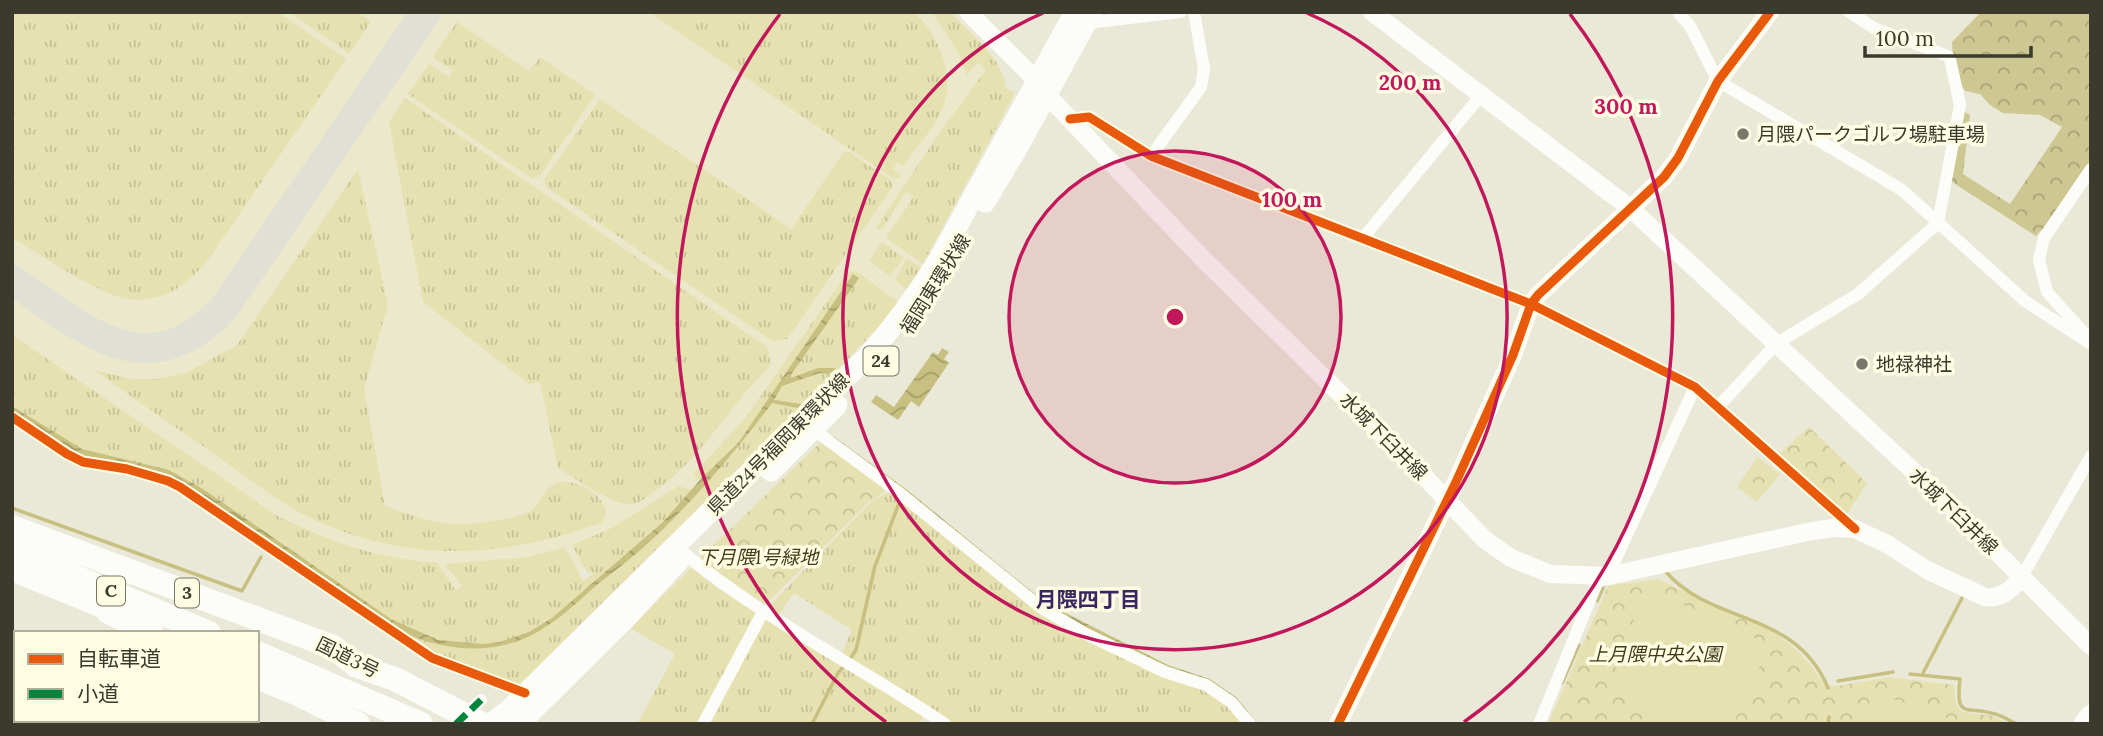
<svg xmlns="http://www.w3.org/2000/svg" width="2103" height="736" viewBox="0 0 2103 736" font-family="Lora,'Noto Sans JP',serif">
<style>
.built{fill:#ebe8cb}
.grass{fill:url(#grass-tufts)}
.forest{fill:url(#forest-crowns)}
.park{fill:url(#park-crowns)}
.garden{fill:#e6e1b0}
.water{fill:url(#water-waves)}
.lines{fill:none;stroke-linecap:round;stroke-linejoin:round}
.stream{stroke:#c7c080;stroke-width:3.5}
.taxiway{stroke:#e0e0d4;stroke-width:30}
.street{stroke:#fcfcf9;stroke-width:12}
.secondary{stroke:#fcfcf9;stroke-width:18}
.primary{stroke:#fcfcf9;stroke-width:21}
.highway{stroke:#fcfcf9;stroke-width:24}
.quiet{stroke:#00873e;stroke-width:7;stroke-dasharray:14 7;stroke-linecap:butt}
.cycleway-casing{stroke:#fefce3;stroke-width:13}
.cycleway{stroke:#e8590c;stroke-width:9}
.ring{fill:none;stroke:#c2185b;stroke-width:3.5}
.poi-dot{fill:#787769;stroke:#fefce3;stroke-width:2.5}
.labels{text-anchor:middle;stroke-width:7;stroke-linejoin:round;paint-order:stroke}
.shield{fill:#fefce3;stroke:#767464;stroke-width:2}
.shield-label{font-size:18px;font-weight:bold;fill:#3b3a2d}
.poi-label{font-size:19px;fill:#3b3a2d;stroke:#fefce3;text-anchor:start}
.street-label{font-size:19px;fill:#3b3a2d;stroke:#fefce3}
.park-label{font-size:19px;font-style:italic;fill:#413d19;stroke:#fefce3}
.neighbourhood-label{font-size:21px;font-weight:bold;fill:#3a2762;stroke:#fefce3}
.centre{fill:#c2185b;stroke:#fefce3;stroke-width:3.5}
.ring-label{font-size:21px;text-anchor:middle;font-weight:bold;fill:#c2185b;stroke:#fefce3;stroke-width:7;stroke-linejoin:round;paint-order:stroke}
</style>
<defs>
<pattern id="grass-tufts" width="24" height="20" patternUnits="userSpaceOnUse" patternTransform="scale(1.75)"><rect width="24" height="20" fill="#e6e1b0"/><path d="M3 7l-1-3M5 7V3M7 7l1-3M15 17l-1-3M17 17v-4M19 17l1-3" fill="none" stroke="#c6c298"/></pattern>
<pattern id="forest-crowns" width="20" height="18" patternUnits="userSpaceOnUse" patternTransform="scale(1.75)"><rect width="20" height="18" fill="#cdc792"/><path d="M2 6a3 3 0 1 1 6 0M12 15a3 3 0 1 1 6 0" fill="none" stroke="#a8a378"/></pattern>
<pattern id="park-crowns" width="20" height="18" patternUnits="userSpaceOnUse" patternTransform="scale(1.75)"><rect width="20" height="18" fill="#e6e1b0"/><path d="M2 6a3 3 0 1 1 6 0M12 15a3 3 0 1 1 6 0" fill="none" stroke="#c6c298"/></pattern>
<pattern id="water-waves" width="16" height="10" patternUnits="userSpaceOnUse" patternTransform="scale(1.75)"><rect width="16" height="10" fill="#c7c080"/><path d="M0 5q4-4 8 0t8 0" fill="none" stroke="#a39d69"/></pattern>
</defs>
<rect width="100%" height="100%" fill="#eae9d8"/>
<path class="built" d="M12,12H950L993,58L1005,83L1001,111L995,131L926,254L877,329L634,570L586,566L546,600L422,615L12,336Z"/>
<path class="grass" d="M12,12H278L346,59L205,264C195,274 184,285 171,292C159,298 142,301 128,299C97,294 42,255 12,238Z
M289,12H357L371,22L349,53Z
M649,12H915C938,36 956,74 943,107C935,128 916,147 903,166L898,162L893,169L901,175L899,178H893Z
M932,12H950C970,33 1003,58 1006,88L1015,93L923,264L886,238L914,196L906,192L882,229L877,230V226L942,129L986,70L978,62L967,75L958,52Z
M457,22L529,71L540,57L595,95L539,177L531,178L408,94L429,64L449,77L453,71L433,57Z
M405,98L767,347L771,364C765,373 757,379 750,387C718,424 694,465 652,493C645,498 638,505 629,504C609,503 575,478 558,468L540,382L529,384L423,302L389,122Z
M600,99L791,229L843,153L849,152L890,180L893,186L787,339L772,341L546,187L544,180Z
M358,169L388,305L364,389L385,506C402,512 419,518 437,522C456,527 508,521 527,513C542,507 542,484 562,482C581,480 618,503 601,523C504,558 408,564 313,519C281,504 253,482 224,461C181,431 137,401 94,370L131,379H159L188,372L237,345Z
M881,243H884L904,258L890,276L869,261Z
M906,260H909L921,267L907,289L898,283L896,278Z
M856,271L898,302L887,318L812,396L518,686L425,650L200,494L85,457L12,410V335L279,517C335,543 374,558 437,563L456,591L462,585L444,564L528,557L565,547L583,581L594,573L587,572L572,545L610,529L679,486L691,490L699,481L694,475L696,471L744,420L847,273Z
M892,490L1021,597L1217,695L1246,724H952L842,653L852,630L794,593L779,615L767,608L872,501Z
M691,568L720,590L754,611L758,617L698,724H637L675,654L630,628Z
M765,619L920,712L923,717L919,724H708Z"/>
<path class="forest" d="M1981,12H2091V177L2036,236L1949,180L1962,110L1970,115L1963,174L2010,204L2062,127L2040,115L2003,113L1990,105L1980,94L1965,91L1954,71L1952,42Z"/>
<path class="park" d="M1809,427L1867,483L1847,514L1778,455Z
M822,441L885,485L884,492L871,500L763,607L699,559Z
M1757,457L1780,474L1757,502L1737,487Z
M1657,579L1767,628C1791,644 1810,660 1824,685L1837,686L1889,677L1954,685L1956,704L1962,712L1993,716L2008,724H1548L1608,586Z"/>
<path class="garden" d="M1652,593L1659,594L1762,641L1765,654L1733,724C1717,724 1668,728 1657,723C1635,713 1611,689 1616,663C1619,648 1637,614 1644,598Z
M1876,693L1965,724H1855Z"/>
<path class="water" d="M853,274L859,278L788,379L818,368H836L829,374L820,373L782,386L774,400L801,404L798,408L772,403C734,454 691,504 644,547C629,560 613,572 598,584C573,606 548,631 515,642C478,654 441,648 406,634L200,494L85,457L45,433L12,410V406L82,449L169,470L203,489L391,619L438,640L483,644L500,642L529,632L552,618L663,522L699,481L739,442Z
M942,348L949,352L944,359L949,363L919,407L911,401L898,420L871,402L876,395L894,407L933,352L938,355Z
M833,436L906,489L1046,603L1168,665L1210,679L1236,697L1258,724H1253L1242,710L1044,607L831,438Z"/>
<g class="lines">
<path class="stream" d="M12,508L242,591L261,557
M1666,572C1712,625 1796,610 1828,688
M1597,601L1603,588
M850,659L856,650L875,566L901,498
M1910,674L1960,679C1955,721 1967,705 1995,714C2003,716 2010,721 2017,724
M1922,675L1962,598
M1838,681L1893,672
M1562,683L1579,645
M812,724L838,673L845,665
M1828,724L1829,717"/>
<path class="taxiway" d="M12,280C84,329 147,390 224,308L426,12"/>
<path class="street" d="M1678,12L1690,26L1718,81L1902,190L2025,301L2091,344
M1087,23L1181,12
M1070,119L1089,117L1151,156L1531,304L1695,387L1855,529
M1151,156L1201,87L1204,69L1194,12
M1363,238L1482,94
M2088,337L2047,292L2039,260L2044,238L2091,169
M1718,407L1777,343L1858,294L1938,223L1960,105L1950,59L1948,56L1874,28L1849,12
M12,417L67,454L83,462L127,469L168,481L180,487L432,658L525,693
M814,430L897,491L1043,609L1086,634L1165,672L1206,685L1231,702L1250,724
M685,554C765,620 859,666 945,724
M2021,578L2091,456
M464,716L481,700
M192,724L194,720
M703,724L763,612
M1539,724L1597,583L1608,576L1695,387"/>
<path class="secondary" d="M968,12L1037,81L1047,95L1202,258L1420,472L1485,540L1511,558L1550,574L1608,576L1812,531L1833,528L1855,529L1887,544L1927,570L1985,597C2001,599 2011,590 2021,578
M1372,12L1630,208L1939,495L2091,646
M1338,724L1456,482L1513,355L1531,304L1538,295L1664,177L1678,158L1718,81L1770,12"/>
<path class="primary" d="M985,202L1019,145L1092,12
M771,471L837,405
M491,724L510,709L868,356C894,326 917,295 938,261L1075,12
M519,724L630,614L682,557
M2084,724L2091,715"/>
<path class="highway" d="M12,527L333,647L357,666L395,679L482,724
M12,550L209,633
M12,569L124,615
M108,612L152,633
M257,653L421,724
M257,677L298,694L358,724"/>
<path class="quiet" d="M456,724L481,700"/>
<defs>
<path id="cycleway" d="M1070,119L1089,117L1151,156L1531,304L1695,387L1855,529
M12,417L67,454L83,462L127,469L168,481L180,487L432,658L525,693
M1338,724L1456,482L1513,355L1531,304L1538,295L1664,177L1678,158L1718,81L1770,12"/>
</defs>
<use href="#cycleway" class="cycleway-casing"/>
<use href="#cycleway" class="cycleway"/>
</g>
<circle cx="1175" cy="317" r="166" fill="#c2185b" fill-opacity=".12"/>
<g class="ring">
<circle cx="1175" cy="317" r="166"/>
<path d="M1307 13A332 332 0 1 1 1043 13"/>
<path d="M886 722A498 498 0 0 1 780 14M1570 14A498 498 0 0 1 1464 722"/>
</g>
<g class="poi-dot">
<circle cx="1743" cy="134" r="7"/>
<circle cx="1862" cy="364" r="7"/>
</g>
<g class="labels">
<g class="shield">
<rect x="863.5" y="346.5" width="35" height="29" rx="5"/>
<rect x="97" y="576.5" width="28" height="29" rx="5"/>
<rect x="175" y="578.5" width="24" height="29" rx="5"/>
</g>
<g class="shield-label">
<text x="881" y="367">24</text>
<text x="111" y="597">C</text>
<text x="187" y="599">3</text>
</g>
<g class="poi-label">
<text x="1757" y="141">月隈パークゴルフ場駐車場</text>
<text x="1876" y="371">地禄神社</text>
</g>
<g class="street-label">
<text transform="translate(935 284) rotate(-58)" y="7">福岡東環状線</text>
<text transform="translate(1384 436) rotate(45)" y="7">水城下臼井線</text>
<text transform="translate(778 444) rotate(-45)" y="7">県道24号福岡東環状線</text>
<text transform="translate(1954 511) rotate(44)" y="7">水城下臼井線</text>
<text transform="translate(348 657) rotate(26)" y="7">国道3号</text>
</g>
<g class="park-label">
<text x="758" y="564">下月隈1号緑地</text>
<text x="1655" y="661">上月隈中央公園</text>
</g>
<g class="neighbourhood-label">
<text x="1088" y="607">月隈四丁目</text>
</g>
</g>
<circle cx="1175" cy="317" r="10" class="centre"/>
<g class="ring-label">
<text x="1410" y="90">200 m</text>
<text x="1626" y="114">300 m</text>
<text x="1292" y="207">100 m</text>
</g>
<rect width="2103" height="736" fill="none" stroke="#3b3a2d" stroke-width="28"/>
<rect x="14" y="631" width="245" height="91" fill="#fefce3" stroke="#b0ae9a" stroke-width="2"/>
<rect x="28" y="654" width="35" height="10" fill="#e8590c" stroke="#b0ae9a" stroke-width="2"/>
<text x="77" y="666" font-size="21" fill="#3b3a2d">自転車道</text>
<rect x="28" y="689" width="35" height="10" fill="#00873e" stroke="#b0ae9a" stroke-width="2"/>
<text x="77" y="701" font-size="21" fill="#3b3a2d">小道</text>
<path d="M1865 46v10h166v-10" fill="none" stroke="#3b3a2d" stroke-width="3.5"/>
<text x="1876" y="46" font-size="21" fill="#3b3a2d" stroke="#fefce3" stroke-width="5" paint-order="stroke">100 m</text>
</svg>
